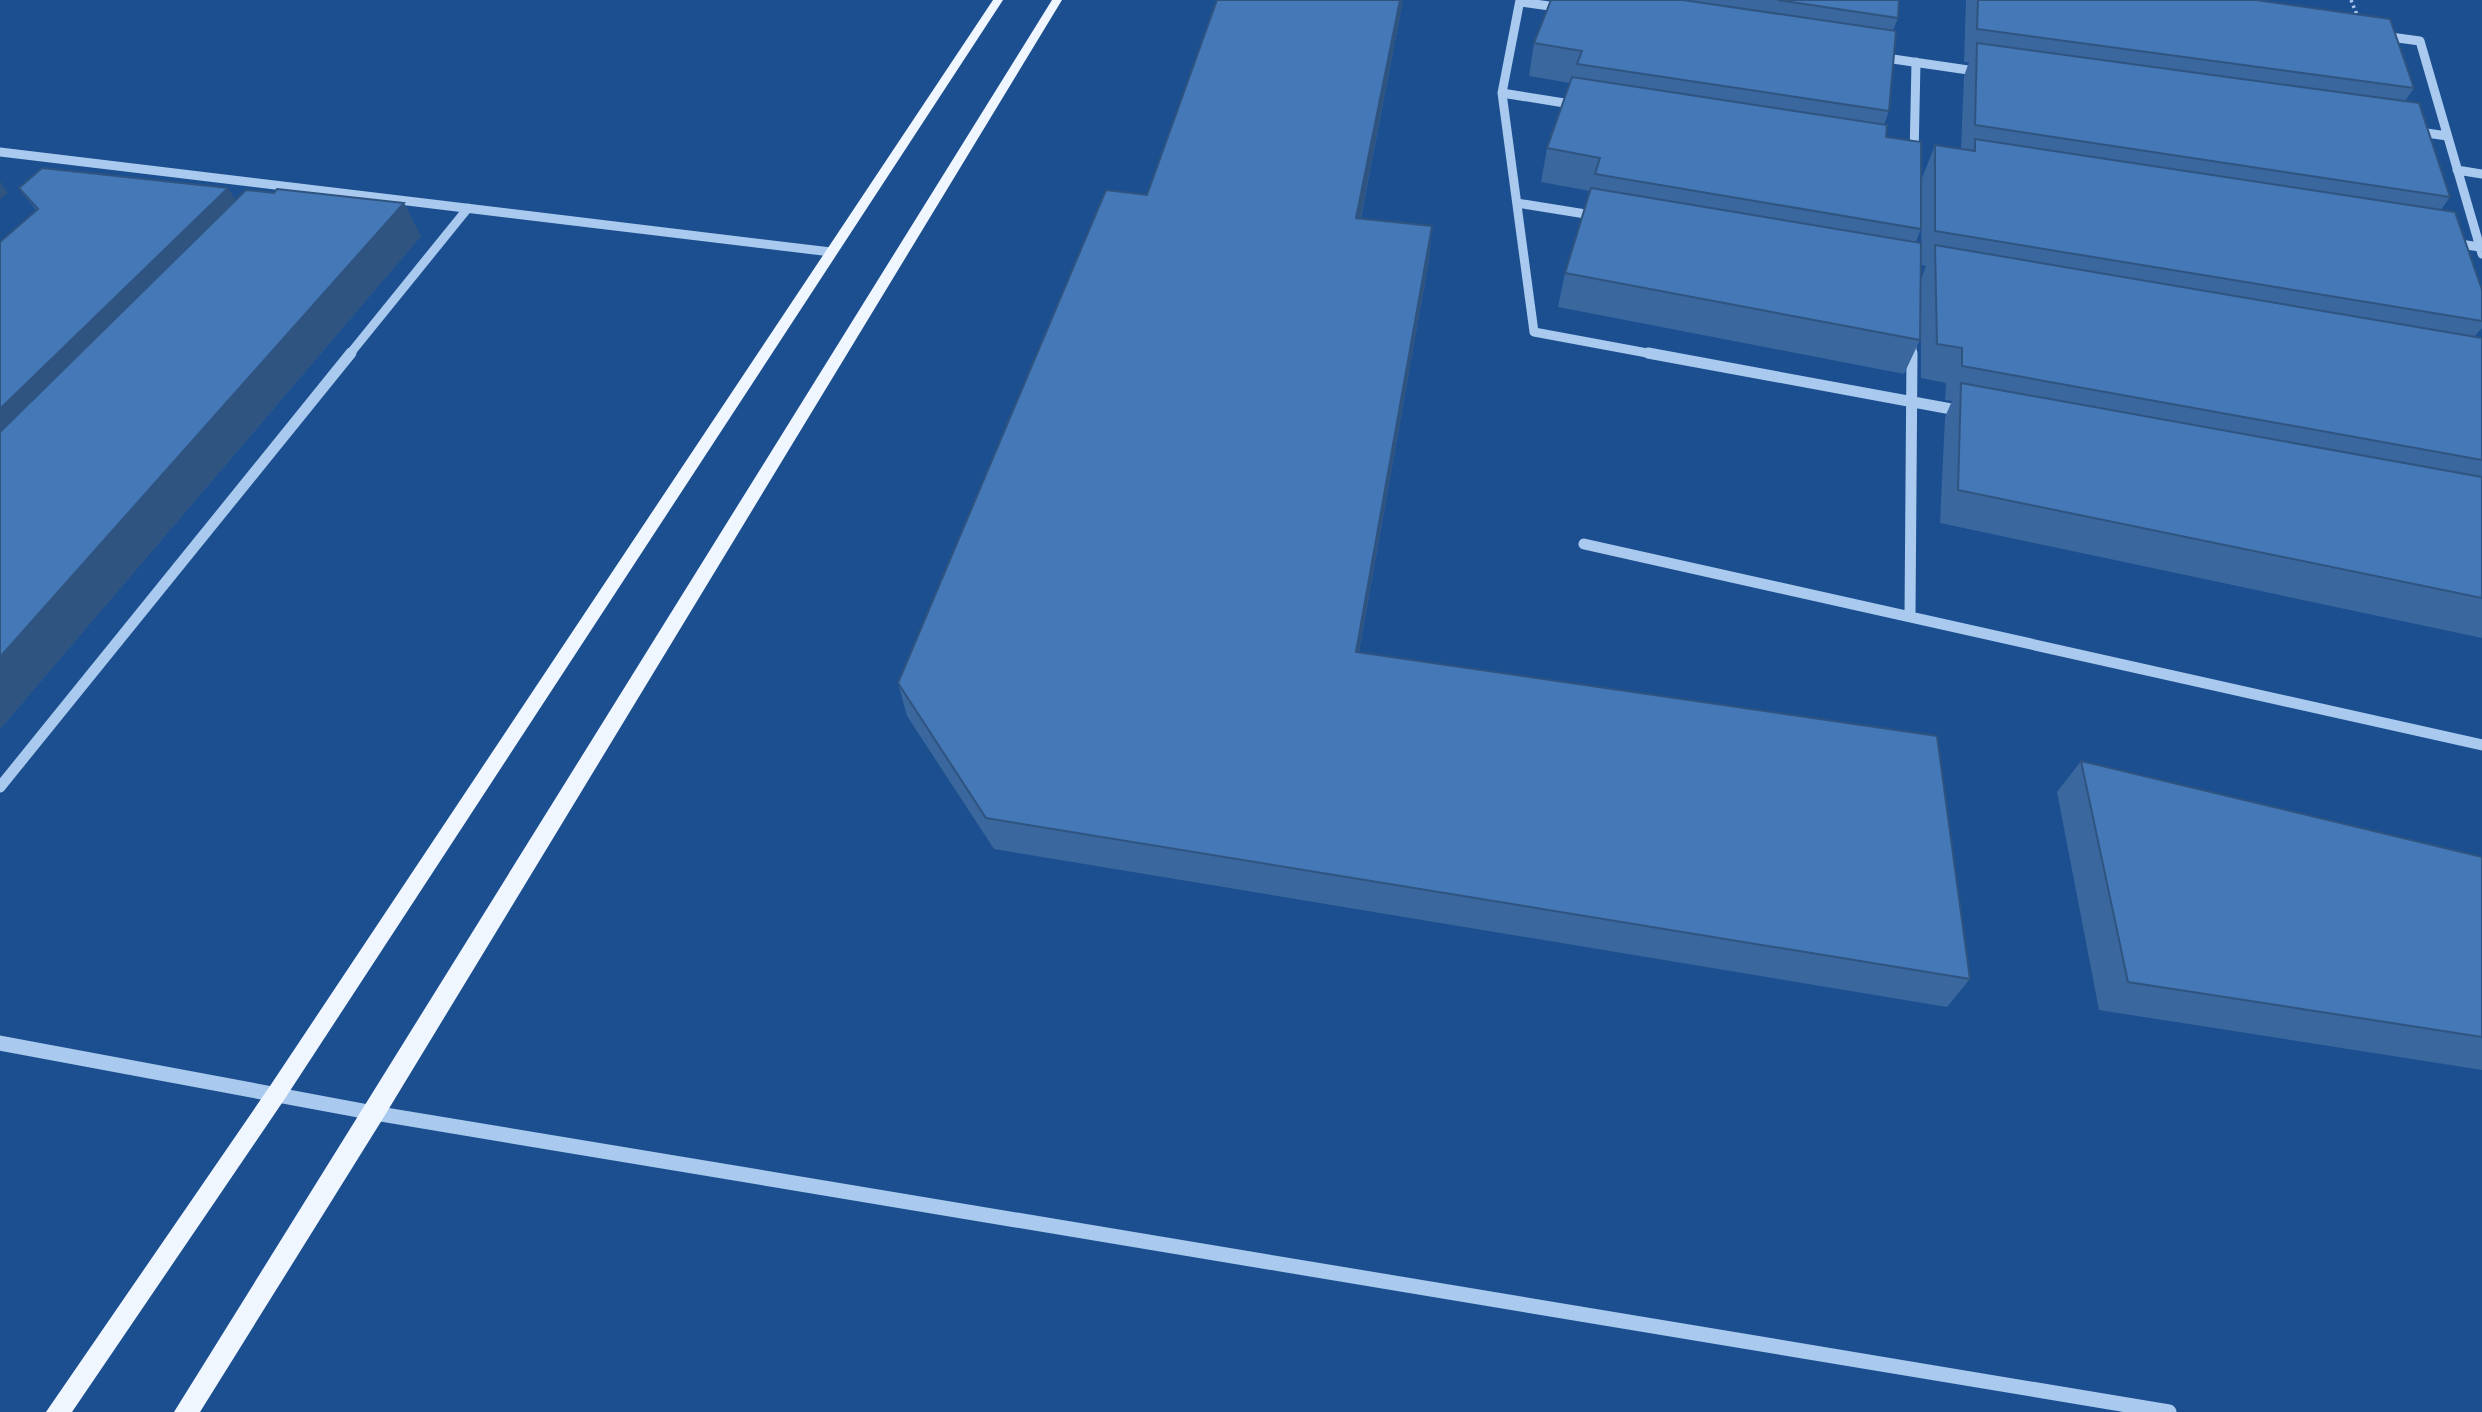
<svg xmlns="http://www.w3.org/2000/svg" width="2482" height="1412" viewBox="0 0 2482 1412" font-family="'Fira Sans',sans-serif">
<style>
.lines{fill:none;stroke-linecap:round;stroke-linejoin:round}
.path{stroke:#a9c9ee;stroke-width:3.5;stroke-dasharray:2.5 3.5;stroke-linecap:butt}
.minor-far2{stroke:#a9c9ee;stroke-width:9}
.minor-far1{stroke:#a9c9ee;stroke-width:11}
.minor{stroke:#a9c9ee;stroke-width:15}
.major{fill:#f0f6ff;fill-rule:evenodd}
.wall{fill:#3a679d}
.shaded-wall{fill:#305480}
.building{fill:#4478b7;stroke:#305480;stroke-width:2}
</style>
<rect width="100%" height="100%" fill="#1b4f8f"/>
<g class="lines">
<path class="path" d="M2351,0L2357,15"/>
<path class="minor-far2" d="M1520,0L1502,93L1534,332L1658,355
M1520,2L1564,8
M2383,36L2420,41L2482,254
M1879,57L1982,72
M1502,93L1577,105
M2413,131L2447,136
M0,152L831,252
M1914,157L1916,62
M2457,170L2482,174
M1517,203L1598,216
M2453,243L2480,247
M349,355L468,208
M1912,355V344"/>
<path class="minor-far1" d="M1648,353L1962,411
M1584,544L2482,745
M1910,616L1912,353
M0,787L351,353"/>
<path class="minor" d="M0,1043L374,1113L2169,1412"/>
<path class="major" d="M993,0H1003L284,1100L72,1412H46L270,1086Z
M1052,0H1062L382,1120L200,1412H174Z"/>
</g>
<path class="wall" d="M1217,0H1403L1361,218L1429,260L1359,652L1970,979L1947,1007L994,849L907,716L898,683L1147,195Z
M1551,0H1899L1898,18L1893,31L1889,111L1884,125L1886,137L1921,229L1916,242L1920,340L1904,374L1558,307L1565,273L1590,191L1541,182L1547,148L1570,83L1529,76L1534,43Z
M1966,0H2256L2414,88L2405,101L2450,197L2441,210L2482,290V328L2475,336L2482,338V638L1940,523L1945,417L1952,401L1945,400L1946,383L1921,378V279L1926,266L1921,265L1922,178L1935,145L1961,149L1964,76L1969,62H1964Z
M19,188L236,200L421,236L0,729V242L36,210Z
M2081,761L2482,857V1070L2099,1010L2057,792Z"/>
<path class="shaded-wall" d="M1400,0H1403L1354,252L1356,218Z
M0,181L8,193L0,200Z
M228,188L249,222L0,472V409Z
M404,203L421,236L0,729V657Z
M1432,226L1429,260L1353,684L1356,652Z"/>
<path class="building" d="M1217,0H1400L1356,218L1432,226L1356,652L1937,736L1970,979L986,818L898,683L1106,190L1147,195Z
M1551,0H1683L1896,31L1889,111L1577,64L1582,51L1534,43Z
M1778,0H1899L1898,18Z
M1978,0H2256L2390,19L2414,88L1977,29Z
M1977,43L2419,103L2450,197L1975,125Z
M1572,77L1887,125L1886,137L1921,142V229L1595,174L1600,158L1547,148Z
M1975,139L2455,212L2482,290V321L1935,231V145L1975,151Z
M42,168L228,188L0,409V242L38,209L19,188Z
M1591,188L1921,243L1920,340L1565,273Z
M277,189L404,203L0,657V432L246,190L274,193Z
M1935,245L2482,338V460L1962,366V348L1937,344Z
M1961,383L2482,477V598L1958,490Z
M2081,761L2482,857V1037L2128,982Z"/>
</svg>
